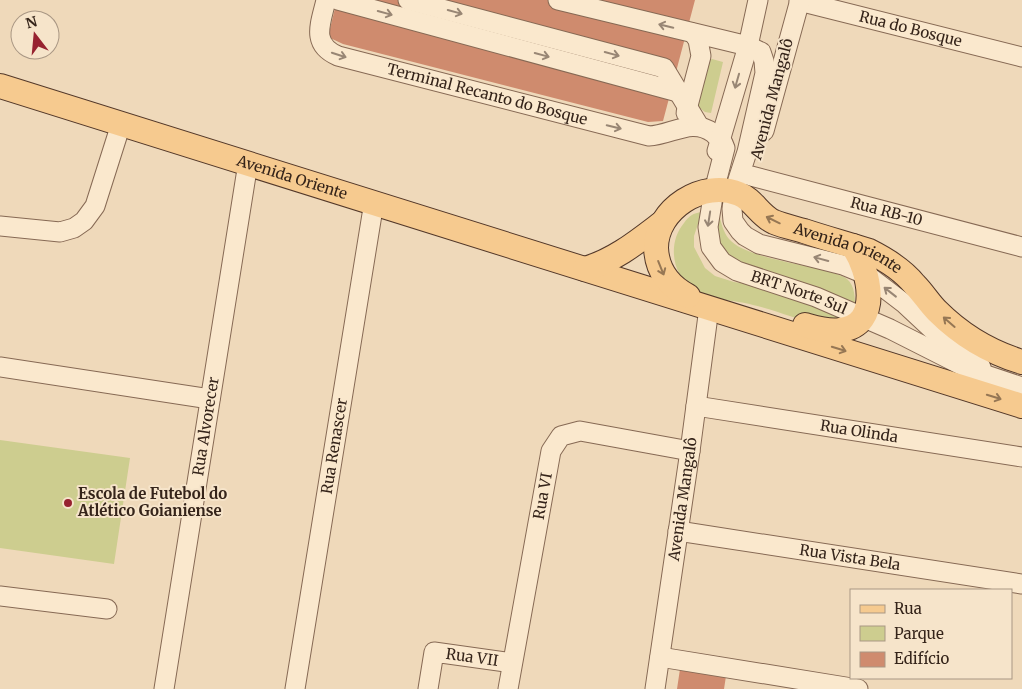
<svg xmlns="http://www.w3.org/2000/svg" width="1022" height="689" viewBox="0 0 1022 689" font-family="Merriweather,serif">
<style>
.green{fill:#cdcd8f}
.building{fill:#cf8b6e}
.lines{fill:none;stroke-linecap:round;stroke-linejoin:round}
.minor-casing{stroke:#866954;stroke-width:21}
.major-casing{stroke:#533829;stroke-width:26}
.minor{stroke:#fae8cd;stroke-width:19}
.major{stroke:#f6ca8f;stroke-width:24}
.oneway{stroke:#988674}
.oneway2{stroke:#967754}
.poi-dot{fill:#972230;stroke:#f6e4ca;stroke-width:2}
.labels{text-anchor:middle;stroke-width:4;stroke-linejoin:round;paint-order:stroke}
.street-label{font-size:15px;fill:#35241a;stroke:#f6e4ca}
.poi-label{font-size:15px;font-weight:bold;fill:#35241a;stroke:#f6e4ca;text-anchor:start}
</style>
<rect width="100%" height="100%" fill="#efd9ba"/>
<path class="green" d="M712,59L723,62L711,113L705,112L696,105L708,61Z
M702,212L694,236V247L705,268L715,276L734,282L767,287L853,318C843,320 829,325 819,324C797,320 775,310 753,305C736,300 708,300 694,290C672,276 667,243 684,223C689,216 693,213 702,212Z
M719,214C721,222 723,232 729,239C744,257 802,264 826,271C833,273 842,275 847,279C855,286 855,298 855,308L727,260L716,236Z
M0,440L130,458L114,564L0,548Z"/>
<path class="building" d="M337,0H695L663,121L648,122L343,44L328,37Z
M680,669L726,676L724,689H677Z"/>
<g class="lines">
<defs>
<g id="minor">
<path id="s1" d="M326,0C321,23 310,44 338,56L649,136C672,135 692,117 713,133C719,138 723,141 725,148L714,191L708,227L711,247L722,262L737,271L816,297L890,329L971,370L1022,387"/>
<path d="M338,0L678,92"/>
<path d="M408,0L664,68L699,126"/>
<path d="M558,0L748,46L761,52L764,61L765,73L747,152L734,192L732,209L733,221L740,231L745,236L759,244L843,265L867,275L905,304L935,332L981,367"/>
<path id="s2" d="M799,1L1022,57"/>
<path d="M686,113L701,56L698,40L693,33"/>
<path d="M764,131L800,0"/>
<path d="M717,151L748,46L758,0"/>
<path id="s3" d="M751,176L1022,247"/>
<path d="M0,226L60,232L74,228L84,221L95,206L121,124"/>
<path d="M0,367L210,399"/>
<path id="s4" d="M696,406L1022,457"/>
<path id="s5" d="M678,531L1022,584"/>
<path d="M0,596L107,609"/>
<path d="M660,657L858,689"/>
<path id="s6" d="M164,689L248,163"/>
<path id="s7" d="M295,689L374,202"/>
<path id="s8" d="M428,689L434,652L512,663"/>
<path id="s9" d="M508,689L551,451L561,436L580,431L690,451"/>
<path id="s10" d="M655,689L690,451L709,308"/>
</g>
<g id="major">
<path id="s11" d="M0,86L1022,406"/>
<path d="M585,269C615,260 637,242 662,223"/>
<path id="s12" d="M688,296C669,286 657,271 656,248C656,209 703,179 739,194C753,199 760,216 774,222C784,226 794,228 804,231C825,238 847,244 869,251C887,260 903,270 915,285C923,293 929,303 937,311C962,336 989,352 1022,362"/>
<path d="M805,325C816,328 829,332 840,330C883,325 869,270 853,246"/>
</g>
</defs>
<use href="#minor" class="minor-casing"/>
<use href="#major" class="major-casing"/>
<use href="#minor" class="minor"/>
<use href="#major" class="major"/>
</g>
<defs><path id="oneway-shaft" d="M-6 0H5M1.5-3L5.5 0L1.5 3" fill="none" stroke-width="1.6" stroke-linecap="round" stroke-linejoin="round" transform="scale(1.25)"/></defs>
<g class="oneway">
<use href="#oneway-shaft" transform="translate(455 12) rotate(15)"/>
<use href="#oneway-shaft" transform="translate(385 13) rotate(15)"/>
<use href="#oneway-shaft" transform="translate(666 26) rotate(-166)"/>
<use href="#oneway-shaft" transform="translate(612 54) rotate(15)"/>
<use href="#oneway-shaft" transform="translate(339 55) rotate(18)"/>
<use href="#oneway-shaft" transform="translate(542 55) rotate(15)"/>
<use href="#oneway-shaft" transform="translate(737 81) rotate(106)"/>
<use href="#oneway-shaft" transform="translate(614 127) rotate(14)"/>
<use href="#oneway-shaft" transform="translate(709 219) rotate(99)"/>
<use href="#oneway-shaft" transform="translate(821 259) rotate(-165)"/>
<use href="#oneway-shaft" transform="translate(890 292) rotate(-142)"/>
</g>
<g class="oneway2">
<use href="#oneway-shaft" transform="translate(773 220) rotate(-154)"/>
<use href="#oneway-shaft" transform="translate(661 268) rotate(68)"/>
<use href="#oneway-shaft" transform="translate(949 322) rotate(-139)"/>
<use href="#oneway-shaft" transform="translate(839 349) rotate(17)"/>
<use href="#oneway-shaft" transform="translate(994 397) rotate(17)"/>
</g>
<circle class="poi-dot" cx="68" cy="503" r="5"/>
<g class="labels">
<g class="street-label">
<text dy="5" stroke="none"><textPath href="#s2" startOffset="115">Rua do Bosque</textPath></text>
<text dy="5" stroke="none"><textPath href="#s1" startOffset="219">Terminal Recanto do Bosque</textPath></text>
<text transform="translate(772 99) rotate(-75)" y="5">Avenida Mangalô</text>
<text dy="5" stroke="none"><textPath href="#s11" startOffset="306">Avenida Oriente</textPath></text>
<text dy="5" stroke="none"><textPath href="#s3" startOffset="140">Rua RB-10</textPath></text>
<text dy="5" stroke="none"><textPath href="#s12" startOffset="299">Avenida Oriente</textPath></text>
<text dy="5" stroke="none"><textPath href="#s1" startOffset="675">BRT Norte Sul</textPath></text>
<text dy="5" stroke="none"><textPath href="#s6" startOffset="266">Rua Alvorecer</textPath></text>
<text dy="5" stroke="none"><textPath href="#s4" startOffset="165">Rua Olinda</textPath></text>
<text dy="5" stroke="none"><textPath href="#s7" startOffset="246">Rua Renascer</textPath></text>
<text dy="5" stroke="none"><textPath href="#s9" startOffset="196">Rua VI</textPath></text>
<text dy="5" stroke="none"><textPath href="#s10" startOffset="192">Avenida Mangalô</textPath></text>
<text dy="5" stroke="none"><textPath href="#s5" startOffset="174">Rua Vista Bela</textPath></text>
<text dy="5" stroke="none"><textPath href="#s8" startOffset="76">Rua VII</textPath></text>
</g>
<g class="poi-label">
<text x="78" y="499">Escola de Futebol do<tspan x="78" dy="17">Atlético Goianiense</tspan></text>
</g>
</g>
<rect x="850" y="589" width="162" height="90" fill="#f6e4ca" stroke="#a99784"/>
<rect x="860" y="605" width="25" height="8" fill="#f6ca8f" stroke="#a99784"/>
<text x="894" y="614" font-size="15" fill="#35241a">Rua</text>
<rect x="860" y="626" width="25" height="15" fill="#cdcd8f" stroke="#a99784"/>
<text x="894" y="639" font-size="15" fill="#35241a">Parque</text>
<rect x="860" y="652" width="25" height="15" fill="#cf8b6e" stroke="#a99784"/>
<text x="894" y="664" font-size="15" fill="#35241a">Edifício</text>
<g transform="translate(35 35) rotate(344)"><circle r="24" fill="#f6e4ca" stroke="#a99784"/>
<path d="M0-4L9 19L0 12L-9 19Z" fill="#972230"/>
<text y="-8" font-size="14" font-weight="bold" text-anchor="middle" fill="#35241a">N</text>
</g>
</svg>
